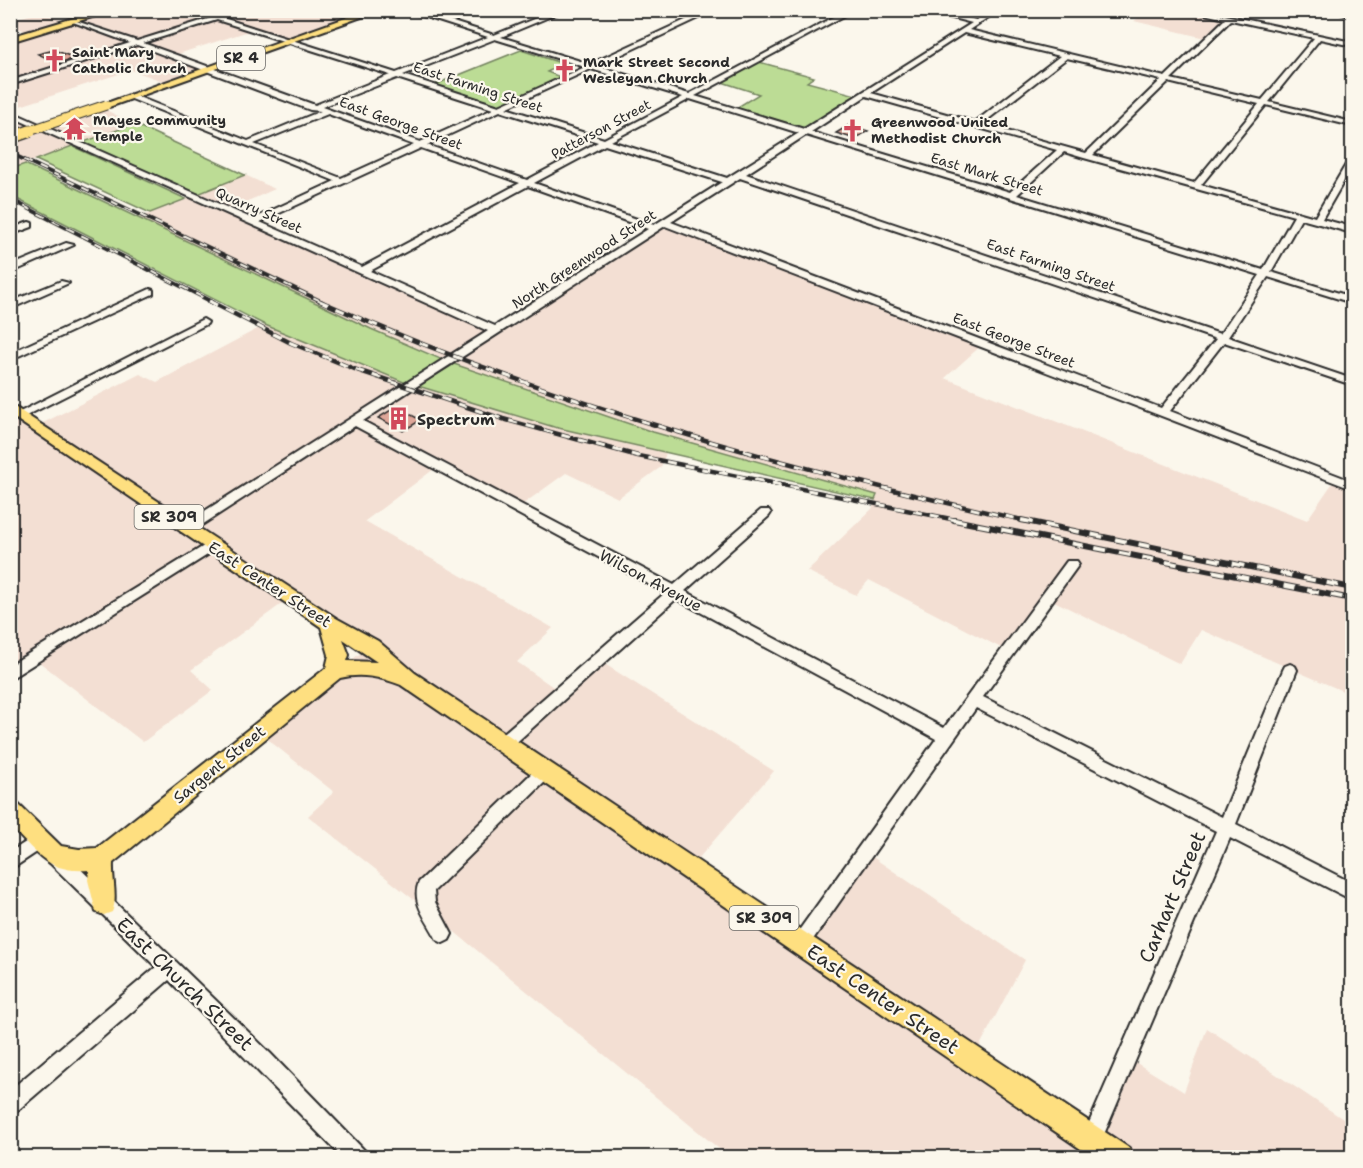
<svg xmlns="http://www.w3.org/2000/svg" width="1363" height="1168" viewBox="0 0 1363 1168" font-family="'Shantell Sans',sans-serif">
<style>
.built{fill:#f3dfd3}
.green{fill:#bcdc95;stroke:#748460;stroke-width:1.5}
.building{fill:#dfa799;stroke:#2b2b2b;stroke-width:1.5}
.lines{fill:none;stroke-linecap:round;stroke-linejoin:round}
.minor-casing{stroke:#2b2b2b;stroke-width:4}
.major-casing{stroke:#2b2b2b;stroke-width:4}
.minor{fill:#fbf7ec;fill-rule:evenodd}
.major{fill:#fedf80;fill-rule:evenodd}
.rail-far2-casing{stroke:#2b2b2b;stroke-width:4}
.rail-far1-casing{stroke:#2b2b2b;stroke-width:4.5}
.rail-casing{stroke:#2b2b2b;stroke-width:6}
.rail-far2{stroke:#fbf7ec;stroke-width:2;stroke-dasharray:8;stroke-linecap:butt}
.rail-far1{stroke:#fbf7ec;stroke-width:3;stroke-dasharray:9;stroke-linecap:butt}
.rail{stroke:#fbf7ec;stroke-width:4;stroke-dasharray:12;stroke-linecap:butt}
.major-bridge-far1-casing{stroke:#2b2b2b;stroke-width:11;stroke-linecap:butt}
.major-bridge-casing{stroke:#2b2b2b;stroke-width:14;stroke-linecap:butt}
.major-bridge-far1{stroke:#fedf80;stroke-width:9}
.major-bridge{stroke:#fedf80;stroke-width:11}
.labels{text-anchor:middle;stroke-width:4.5;stroke-linejoin:round;paint-order:stroke}
.far-poi-label{font-size:14px;font-weight:bold;fill:#2b2b2b;stroke:#fbf7ec;text-anchor:start}
.far-street-label{font-size:14px;fill:#2b2b2b;stroke:#fbf7ec}
.shield{fill:#fbf7ec;stroke:#696865;stroke-width:1.5}
.shield-label{font-size:15px;font-weight:bold;fill:#2b2b2b}
.poi-label{font-size:16px;font-weight:bold;fill:#2b2b2b;stroke:#fbf7ec;text-anchor:start}
.street-label{font-size:16px;fill:#2b2b2b;stroke:#fbf7ec}
.near-street-label{font-size:20px;fill:#2b2b2b;stroke:#fbf7ec}
</style>
<rect width="100%" height="100%" fill="#fbf7ec"/>
<filter id="ink" filterUnits="userSpaceOnUse"><feTurbulence type="fractalNoise" baseFrequency=".0167" numOctaves="2"/><feDisplacementMap in="SourceGraphic" scale="12" xChannelSelector="R" yChannelSelector="G"/><feConvolveMatrix kernelMatrix="1 2 1 2 8 2 1 2 1" color-interpolation-filters="sRGB"/></filter>
<g filter="url(#ink)">
<path class="built" d="M111,10L377,11L290,41L252,30L172,56L208,69L168,83L131,70L11,109V39L30,33L11,25V20L40,12L69,23Z
M1149,10L1191,11L1229,18L1209,39L1134,21Z
M100,107L134,124L11,169V115L40,128Z
M245,175L275,189L223,212L495,332L666,222L984,343L945,378L1307,520L1336,478L1352,484V695L1201,630L1180,664L1046,597L1005,650L869,580L856,595L807,571L872,509L877,495L653,432L464,368L371,329L138,218Z
M265,325L406,383L554,427L666,453L661,467L618,498L566,473L519,507L442,463L365,521L553,628L517,662L556,689L592,656L774,771L691,867L800,938L862,850L1025,960L974,1057L1089,1138L1120,1053L1184,1092L1207,1028L1352,1125V1157H729L451,929L308,816L334,792L257,731L362,652L287,600L191,670L213,690L143,742L34,658L11,673V413L33,428L140,374L157,382Z"/>
<path class="green" d="M521,50L564,64L547,72L563,78L503,106L434,85Z
M759,62L814,77L807,82L856,95L804,128L736,108L759,94L722,82Z
M134,124L245,175L193,196L81,143Z
M72,146L186,199L150,213L36,160Z
M25,164L371,329L443,360L406,383L265,325L11,196V169Z
M454,364L653,432L877,495L875,500L554,427L418,386Z"/>
<path class="building" d="M54,50L75,58L58,63L38,54Z
M849,125L868,131L855,139L836,133Z
M396,407L421,420L403,431L378,418Z"/>
<g class="lines">
<defs>
<path id="minor" d="M189,10C199,10 205,14 215,15C224,17 235,10 245,10L223,18L396,73L488,37L404,10H415L494,35L556,10H566L501,37L590,64L707,10H716L597,66L689,94L847,10H855L695,96L804,129L972,23L922,10H935L976,20L991,10H999L969,30L1165,77L1225,19L1187,10H1201L1352,42V46L1320,39L1269,102L1352,122V126L1266,105L1201,185L1315,217L1348,161L1352,159V167L1322,219L1352,227V233L1301,219L1271,272L1352,297V303L1268,277L1228,337L1352,379V385L1224,342L1170,411L1352,481V489L665,226L363,421L674,585L761,510H769L771,513L769,516L685,591L944,728L1067,561H1077L1079,564L1077,567L983,697L1222,817L1283,670L1285,666L1290,664L1295,666L1297,670L1236,824L1352,883V900L1230,838L1099,1146L1092,1149L1085,1146L1082,1139L1216,831L976,708L807,948L801,951L795,948L792,942L795,936L936,739L676,599L510,748L504,750L498,748L496,743L498,738L665,593L355,426L191,532H181L180,529L181,526L488,331L10,116V111L253,219L335,181L129,98L136,96L248,141L321,111L310,110L137,45L10,85V81L130,43L73,22V20L137,41L211,18ZM217,20L390,75L315,105L143,43ZM1231,20L1314,38L1262,100L1171,79ZM964,33L1060,56L975,122L871,93ZM495,39L585,67L499,106L403,75ZM1067,58L1161,80L1086,153L982,124ZM591,69L683,97L604,139L506,108ZM397,78L493,109L420,142L322,107ZM1168,82L1259,104L1194,183L1093,155ZM866,96L1057,150L1010,192L811,132ZM690,99L799,133L727,178L611,141ZM500,111L598,142L527,180L427,145ZM328,114L414,145L341,178L254,144ZM806,135L1260,275L1220,334L746,174ZM605,145L722,182L654,225L534,183ZM421,148L520,183L362,267L260,222ZM1064,152L1084,158L1294,216L1263,270L1017,195ZM740,178L1216,339L1161,408L671,222ZM528,186L648,229L495,326L370,271Z
M1333,10L1352,13V17L1334,11Z
M29,222L32,223V227L10,235V229Z
M66,243L74,245L10,273V266Z
M61,281L69,283L10,309V302Z
M150,289L153,290V294L10,360V353Z
M203,319L208,322L207,324L24,417H16L14,415Z
M212,541L217,543L219,546L217,549L10,679V665Z
M545,764L551,766L553,771L551,776L434,891L435,902L452,934L449,940L443,943L437,940C429,922 410,903 419,882L539,766Z
M40,833L46,836L48,841L46,846L10,870V852Z
M56,849L62,851L270,1053L365,1151L368,1158H343L169,980L17,1111L10,1114V1090L156,967L50,863L47,857L50,851Z"/>
<path id="major" d="M101,10H115L10,42V37Z
M368,10H381L109,107L101,105Z
M10,404L336,618L378,641L415,673L1129,1148L1133,1158H1094L401,685C380,677 362,673 340,678L113,863C112,879 118,899 112,912L104,915L96,912L88,880L89,870C48,873 37,853 10,826V801L18,804L61,846L79,849L97,848L326,668L329,655L321,627L10,415ZM343,639L377,662L347,661L349,655Z"/>
</defs>
<use href="#minor" class="minor-casing"/>
<use href="#major" class="major-casing"/>
<use href="#minor" class="minor"/>
<use href="#major" class="major"/>
<defs>
<path id="rail-far2" d="M10,153L323,302
M10,199L212,302"/>
<path id="rail-far1" d="M209,301L291,343L357,370L503,419L638,456L961,521
M320,301C547,402 785,468 1027,521"/>
<path id="rail" d="M954,520L1352,599
M1021,520L1352,588"/>
</defs>
<use href="#rail-far2" class="rail-far2-casing"/>
<use href="#rail-far1" class="rail-far1-casing"/>
<use href="#rail" class="rail-casing"/>
<use href="#rail-far2" class="rail-far2"/>
<use href="#rail-far1" class="rail-far1"/>
<use href="#rail" class="rail"/>
<defs>
<path id="major-bridge-far1" d="M26,132L106,105"/>
<path id="major-bridge" d="M10,138L30,131"/>
</defs>
<use href="#major-bridge-far1" class="major-bridge-far1-casing"/>
<use href="#major-bridge" class="major-bridge-casing"/>
<use href="#major-bridge-far1" class="major-bridge-far1"/>
<use href="#major-bridge" class="major-bridge"/>
</g>
</g>
<defs>
<symbol id="church-bare" viewBox="-9 -9 18 18"><path d="M-1.2-6h2.4v3.5h3.3v2.4h-3.3V6h-2.4V-.1h-3.3v-2.4h3.3Z" fill="#d1495b" stroke="#fbf7ec" stroke-width="2.5" paint-order="stroke"/></symbol>
<symbol id="temple-bare" viewBox="-9 -9 18 18"><path d="M0-6L5-2H3V0L6.5 2.5H4V6H1.5V3h-3V6H-4V2.5H-6.5L-3 0V-2H-5Z" fill="#d1495b" stroke="#fbf7ec" stroke-width="2.5" paint-order="stroke"/></symbol>
<symbol id="building-bare" viewBox="-9 -9 18 18"><path d="M-4-6H4V6H1V3H-1V6H-4ZM-2.5-4.3h1.7v1.8h-1.7ZM.8-4.3h1.7v1.8H.8ZM-2.5-1h1.7V.8h-1.7ZM.8-1h1.7V.8H.8Z" fill="#d1495b" stroke="#fbf7ec" stroke-width="2.5" paint-order="stroke"/></symbol>
</defs>
<g fill-rule="evenodd">
<use href="#church-bare" x="38" y="44" width="33" height="33"/>
<use href="#church-bare" x="548" y="54" width="33" height="33"/>
<use href="#temple-bare" x="58" y="112" width="33" height="33"/>
<use href="#church-bare" x="836" y="114" width="33" height="33"/>
<use href="#building-bare" x="382" y="402" width="33" height="33"/>
</g>
<g class="labels">
<g class="far-poi-label">
<text x="72" y="57">Saint Mary<tspan x="72" dy="16">Catholic Church</tspan></text>
<text x="583" y="67">Mark Street Second<tspan x="583" dy="16">Wesleyan Church</tspan></text>
<text x="93" y="125">Mayes Community<tspan x="93" dy="16">Temple</tspan></text>
<text x="871" y="127">Greenwood United<tspan x="871" dy="16">Methodist Church</tspan></text>
</g>
<g class="far-street-label">
<text transform="translate(478 87) rotate(18)" y="5">East Farming Street</text>
<text transform="translate(401 123) rotate(20)" y="5">East George Street</text>
<text transform="translate(601 129) rotate(-28)" y="5">Patterson Street</text>
<text transform="translate(987 174) rotate(17)" y="5">East Mark Street</text>
<text transform="translate(259 210) rotate(24)" y="5">Quarry Street</text>
<text transform="translate(584 259) rotate(-33)" y="5">North Greenwood Street</text>
<text transform="translate(1051 265) rotate(19)" y="5">East Farming Street</text>
<text transform="translate(1014 340) rotate(21)" y="5">East George Street</text>
</g>
<g class="shield">
<rect x="217" y="46" width="48" height="24" rx="4.5"/>
<rect x="134.5" y="505" width="69" height="24" rx="4.5"/>
<rect x="729.5" y="906" width="69" height="24" rx="4.5"/>
</g>
<g class="shield-label">
<text x="241" y="63">SR 4</text>
<text x="169" y="522">SR 309</text>
<text x="764" y="923">SR 309</text>
</g>
<g class="poi-label">
<text x="417" y="425">Spectrum</text>
</g>
<g class="street-label">
<text transform="translate(651 580) rotate(28)" y="6">Wilson Avenue</text>
<text transform="translate(270 584) rotate(33)" y="6">East Center Street</text>
<text transform="translate(219 764) rotate(-39)" y="6">Sargent Street</text>
</g>
<g class="near-street-label">
<text transform="translate(1172 897) rotate(-67)" y="7">Carhart Street</text>
<text transform="translate(185 984) rotate(44)" y="7">East Church Street</text>
<text transform="translate(883 999) rotate(34)" y="7">East Center Street</text>
</g>
</g>
<rect width="1363" height="1168" fill="none" stroke="#fbf7ec" stroke-width="36"/>
<rect x="18" y="18" width="1327" height="1132" fill="none" stroke="#2b2b2b" stroke-width="2" filter="url(#ink)"/>
</svg>
